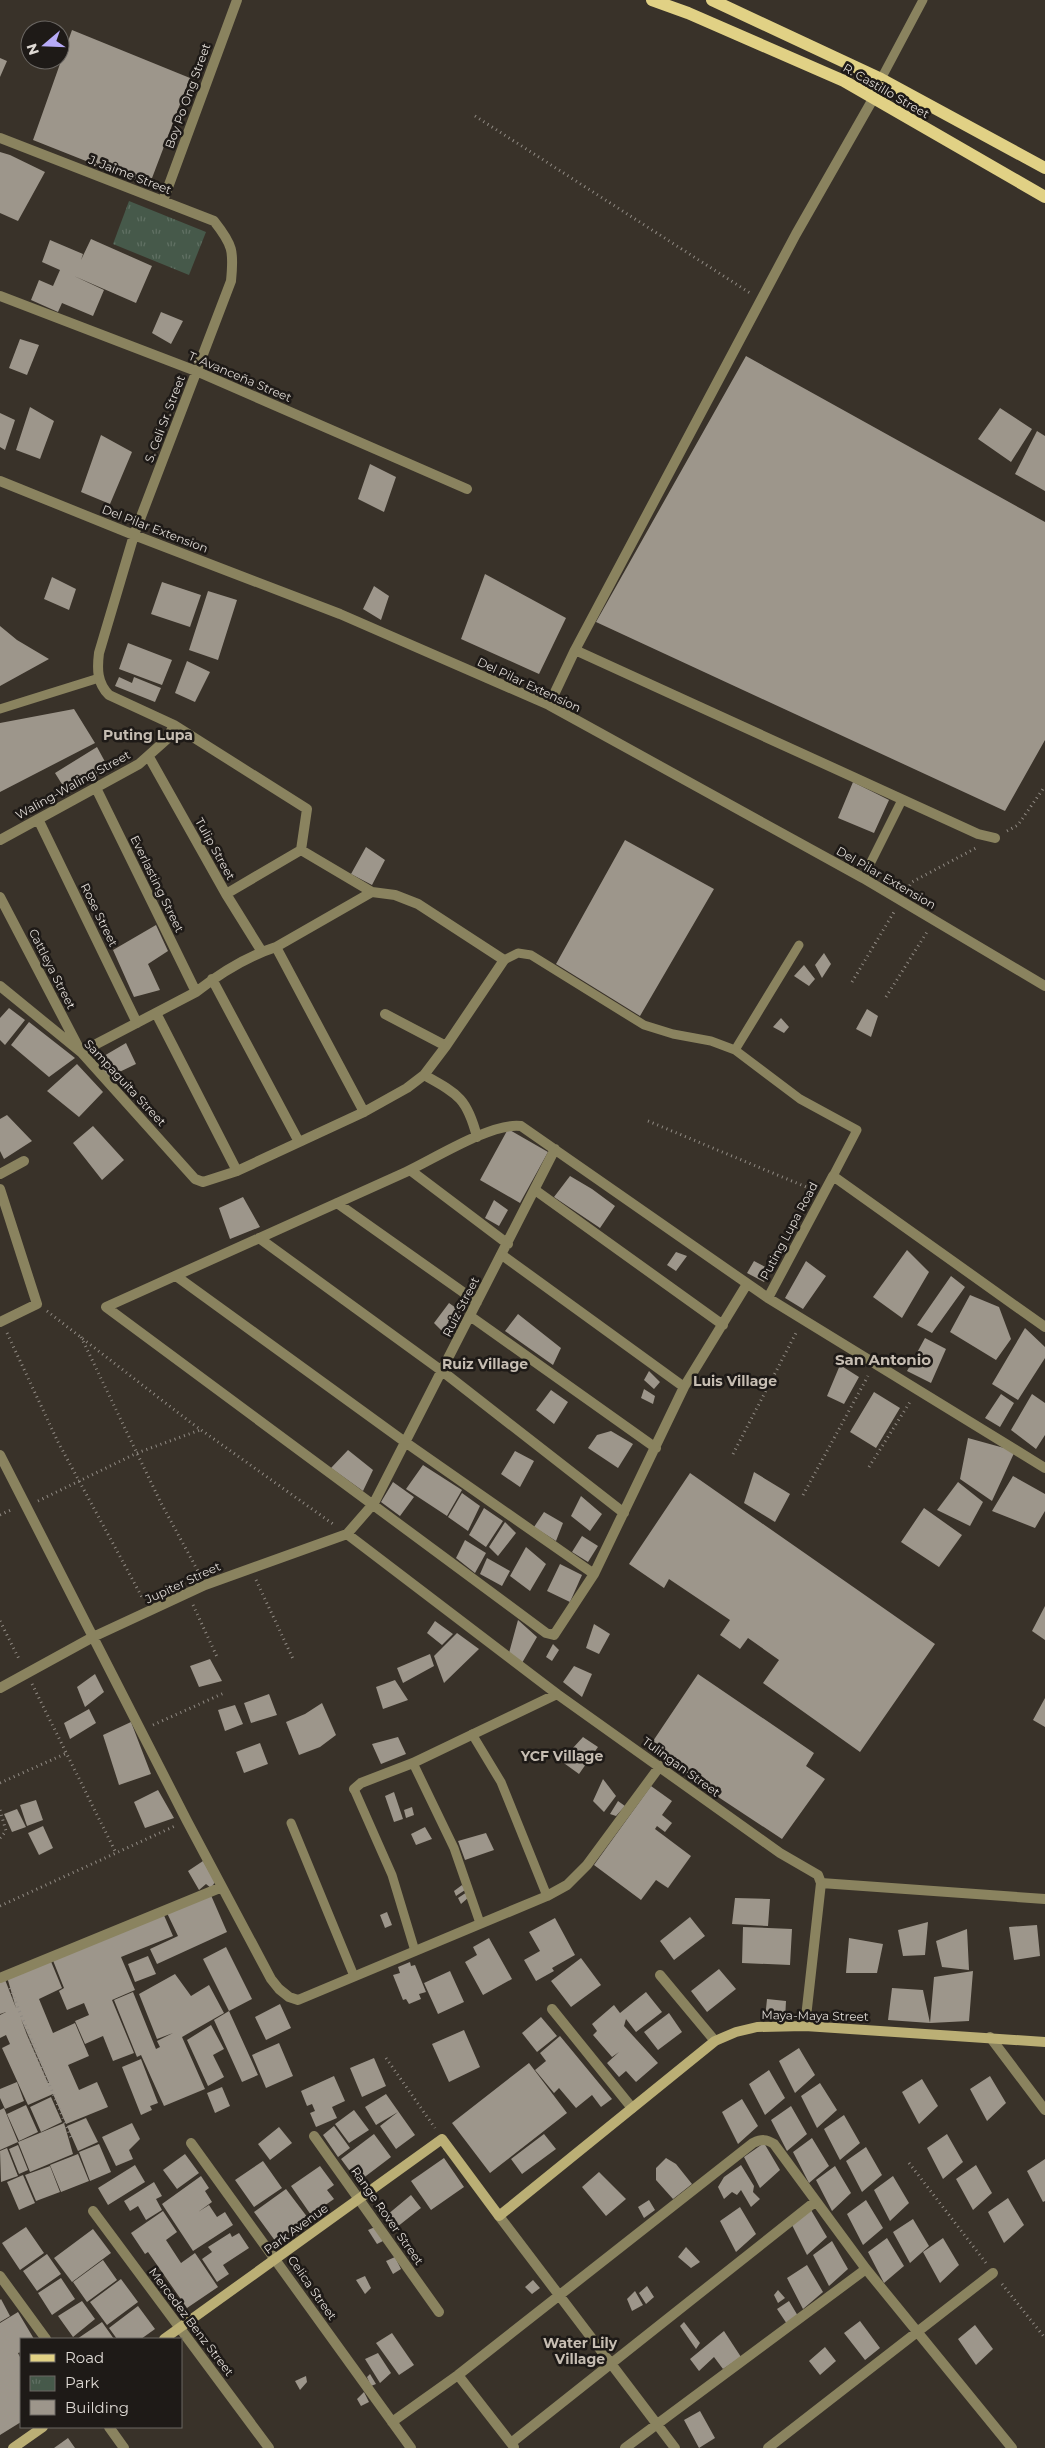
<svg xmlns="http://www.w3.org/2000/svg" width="1045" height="2448" viewBox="0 0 1045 2448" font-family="Montserrat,sans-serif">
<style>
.park{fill:url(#park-tufts)}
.building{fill:#9d968b;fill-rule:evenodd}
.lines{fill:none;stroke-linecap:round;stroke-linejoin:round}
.path{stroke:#918b84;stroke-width:3;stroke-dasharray:1 4;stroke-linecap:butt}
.lane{stroke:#8a835f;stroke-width:9}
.street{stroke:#8a835f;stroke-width:10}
.secondary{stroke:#bbaf75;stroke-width:10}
.primary{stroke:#e1d185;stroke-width:12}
.labels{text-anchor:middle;stroke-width:5;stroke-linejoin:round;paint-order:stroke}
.street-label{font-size:12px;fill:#dfdad5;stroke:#1e1a17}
.neighbourhood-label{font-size:14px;font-weight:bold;fill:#c6bdb2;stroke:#1e1a17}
.quarter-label{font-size:15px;font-weight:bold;fill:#c6bdb2;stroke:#1e1a17}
</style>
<defs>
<pattern id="park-tufts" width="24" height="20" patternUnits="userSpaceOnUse" patternTransform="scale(1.25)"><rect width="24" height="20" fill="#46594a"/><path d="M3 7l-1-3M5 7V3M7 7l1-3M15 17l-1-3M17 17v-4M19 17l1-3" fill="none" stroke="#607063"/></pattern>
</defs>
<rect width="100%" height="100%" fill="#393229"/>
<path class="park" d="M129,201L206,232L189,275L113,244Z"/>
<path class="building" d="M72,30L190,78L149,186L33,140Z
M0,58L7,61L0,77Z
M0,152L10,155L45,172L18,221L0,213Z
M91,239L152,266L136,303L74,276L104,290L93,316L62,303L58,312L31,300L39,280L53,286L60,270L42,262L50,240L83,254L81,260Z
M161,312L183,321L171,344L152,333Z
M20,339L39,345L27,375L9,368Z
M746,356L1045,522V740L1005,811L596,622Z
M30,407L54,421L40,459L16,450Z
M1000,408L1032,429L1011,462L978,439Z
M0,413L15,420L5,450L0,447Z
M1037,431L1045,436V491L1015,474Z
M101,435L132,452L110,504L81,492Z
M370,464L396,477L384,512L358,499Z
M485,574L566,618L539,674L461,639Z
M52,577L76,589L69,610L44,599Z
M162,582L201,595L190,627L151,614Z
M374,586L389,596L381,620L363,609Z
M208,591L237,600L218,660L189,650Z
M0,626L17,640L49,659L0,686Z
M128,643L172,660L162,685L119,669Z
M187,661L210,672L195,702L175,693Z
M119,677L132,683L134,677L161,688L155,702L115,686Z
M74,709L95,743L0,792V723Z
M97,747L109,769L68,794L55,773Z
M853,782L889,800L874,833L838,818Z
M625,840L714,889L640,1016L556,964Z
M366,847L385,860L372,885L351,874Z
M156,925L168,951L148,964L160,990L134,997L113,950Z
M824,953L831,964L822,978L815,965Z
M804,965L815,979L809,986L794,976Z
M9,1008L25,1020L5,1045L0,1040V1018Z
M867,1009L878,1016L871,1037L856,1029Z
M781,1018L789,1027L784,1033L773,1027Z
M29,1022L75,1058L49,1077L11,1045Z
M126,1043L136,1064L107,1078L97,1060Z
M77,1064L103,1092L79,1117L47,1091Z
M7,1115L32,1141L4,1159L0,1151V1119Z
M93,1126L124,1160L102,1180L73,1143Z
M508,1129L548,1152L520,1203L480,1180Z
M570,1176L592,1189L615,1206L600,1228L554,1197Z
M243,1197L260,1227L230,1239L219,1208Z
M494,1200L508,1210L499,1226L485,1218Z
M907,1250L929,1272L902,1318L873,1297Z
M676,1252L687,1256L676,1271L667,1265Z
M754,1261L771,1270L764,1282L747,1273Z
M806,1261L826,1276L803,1309L785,1298Z
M951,1276L965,1287L932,1333L917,1325Z
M970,1295L999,1307L1011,1339L996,1360L950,1332Z
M449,1303L463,1313L447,1336L434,1323Z
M518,1314L561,1348L553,1365L505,1331Z
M1025,1328L1045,1347V1358L1018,1400L992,1384Z
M925,1338L946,1349L931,1383L907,1371Z
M840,1365L859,1377L844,1404L827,1396Z
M649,1371L660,1382L654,1389L644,1380Z
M644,1389L655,1396L653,1404L641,1398Z
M551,1390L568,1402L554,1424L536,1410Z
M874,1392L900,1408L876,1448L850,1432Z
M1001,1394L1014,1403L1000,1427L985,1418Z
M1032,1394L1045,1403V1435L1036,1449L1011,1430Z
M611,1431L633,1444L618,1468L588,1448L597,1435Z
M968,1438L1015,1451L992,1501L960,1479Z
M348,1450L373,1470L363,1491L331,1468Z
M515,1451L534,1461L520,1487L501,1474Z
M423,1465L462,1490L447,1516L406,1489Z
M754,1472L790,1494L775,1522L744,1503Z
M690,1473L935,1644L860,1752L763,1683L779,1660L748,1638L740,1649L720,1635L730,1620L669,1579L664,1588L629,1564Z
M1013,1476L1045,1494V1511L1035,1528L992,1511Z
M393,1482L414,1497L400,1516L381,1502Z
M958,1482L983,1502L970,1526L937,1510Z
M462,1493L480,1506L468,1531L448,1517Z
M581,1496L602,1514L590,1531L571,1516Z
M484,1508L503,1521L486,1547L469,1535Z
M924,1508L962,1535L939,1567L901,1542Z
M544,1512L563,1523L556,1541L534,1527Z
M505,1522L516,1533L498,1556L489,1547Z
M582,1536L598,1546L588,1562L572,1552Z
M465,1540L486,1553L475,1573L456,1558Z
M526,1547L546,1564L530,1591L510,1576Z
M487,1558L510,1571L502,1586L480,1574Z
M560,1564L582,1575L570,1602L547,1591Z
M1045,1606V1640L1032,1631Z
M518,1620L537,1637L522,1663L509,1653Z
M435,1621L453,1634L442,1645L427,1633Z
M594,1624L610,1634L599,1654L586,1648Z
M457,1633L479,1649L444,1683L434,1656Z
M553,1644L559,1650L552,1661L546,1657Z
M430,1654L434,1666L403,1683L397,1668Z
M210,1659L222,1681L199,1687L190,1666Z
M574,1666L592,1674L582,1697L563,1682Z
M95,1674L104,1692L85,1707L77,1687Z
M698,1674L814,1753L806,1766L825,1779L782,1839L647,1750Z
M395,1680L408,1700L383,1709L376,1687Z
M269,1694L277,1715L251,1723L244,1703Z
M1045,1698V1727L1033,1720Z
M322,1703L336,1735L320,1747L299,1755L286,1722L305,1714Z
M235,1705L243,1724L225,1731L218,1710Z
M89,1709L96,1723L70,1739L64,1723Z
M131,1722L151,1774L119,1785L103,1735Z
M398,1737L406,1754L381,1764L372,1744Z
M583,1737L598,1747L579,1774L561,1761Z
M260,1743L268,1764L244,1773L236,1752Z
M603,1779L616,1796L604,1812L593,1801Z
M651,1786L672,1801L662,1815L672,1823L665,1832L657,1826L655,1829L691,1856L668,1888L656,1880L641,1900L594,1865Z
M158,1790L174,1818L145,1828L134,1802Z
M394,1792L403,1819L394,1822L385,1796Z
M36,1800L43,1820L27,1826L20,1805Z
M618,1801L625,1806L616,1816L610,1814Z
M412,1807L414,1815L406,1818L404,1810Z
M17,1809L26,1827L12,1832L4,1814Z
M43,1826L53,1848L39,1855L28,1833Z
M425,1827L432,1839L416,1845L411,1834Z
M486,1833L494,1850L465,1860L458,1841Z
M203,1861L215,1882L211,1888L206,1884L199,1890L188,1871Z
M462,1885L465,1890L456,1896L454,1891Z
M467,1892L469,1897L461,1904L458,1898Z
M210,1893L227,1932L157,1964L150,1949L178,1936L167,1913Z
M735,1898L770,1899L768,1926L732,1924Z
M387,1912L392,1925L385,1928L380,1915Z
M163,1913L173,1936L121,1957L135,1990L112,2000L134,2053L113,2061L103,2036L85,2044L75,2021L89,2015L84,2003L67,2010L59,1991L64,1988L52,1958Z
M690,1917L705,1936L674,1960L660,1941Z
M555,1918L575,1955L552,1968L554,1971L536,1981L524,1960L540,1951L529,1932Z
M928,1922L925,1955L903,1956L898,1930Z
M1037,1925L1040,1956L1014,1960L1009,1927Z
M743,1927L792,1929L790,1965L742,1963Z
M967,1929L969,1970L942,1967L936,1941Z
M489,1938L512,1979L483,1995L465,1962L477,1955L473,1947Z
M849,1938L883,1944L877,1973H846Z
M226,1947L252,1999L229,2011L203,1959Z
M148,1956L156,1974L135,1982L128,1964Z
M581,1958L601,1985L571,2007L551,1981Z
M50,1959L62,1988L39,1999L53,2033L75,2023L89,2056L68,2065L79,2090L97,2082L108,2107L66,2124L53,2094L28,2105L2,2048L10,2044L6,2035L0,2038V2015L6,2012L0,2014V1978L4,1977L16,2008L7,1977ZM21,2019L49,2083H48L27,2035Z
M410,1962L411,1966L415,1965L426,1992L419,1994L421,1999L409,2004L406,1999L403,2000L393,1975L400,1973L398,1967Z
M719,1969L736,1989L707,2012L691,1991Z
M450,1971L464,2002L438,2014L424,1983Z
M973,1971L969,2021L930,2023L888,2020L892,1988L923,1990L930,2023L934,1977Z
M175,1974L191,1996L209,1985L224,2013L182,2037L205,2089L164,2106L141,2055L137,2057L114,2000L133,1992L156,2049L160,2047L157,2041L173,2033L157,2039L139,1994Z
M646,1992L662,2012L636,2032L626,2019L624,2026L658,2063L636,2082L626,2071L619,2077L607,2063L619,2052L612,2057L593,2035L597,2031L592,2024L614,2005L620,2013Z
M767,1999L786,2001L785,2020L765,2019Z
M280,2004L291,2028L266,2040L255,2017Z
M229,2011L258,2075L242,2082L214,2020Z
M669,2013L682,2032L658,2050L644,2032Z
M541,2017L557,2036L537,2052L522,2033Z
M211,2025L224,2049L213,2055L224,2077L208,2086L187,2040Z
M464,2030L480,2067L449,2082L432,2044Z
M560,2036L612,2099L601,2107L592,2095L576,2108L559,2088L554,2093L535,2070L546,2061L540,2053Z
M279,2043L293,2076L266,2088L252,2055Z
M799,2048L815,2075L795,2093L779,2061Z
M374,2058L386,2086L362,2097L350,2068Z
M141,2059L158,2103L150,2106L152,2110L141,2115L122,2067Z
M529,2063L567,2113L490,2173L452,2123Z
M769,2070L785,2098L765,2115L749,2084Z
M334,2076L345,2101L332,2107L337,2118L316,2127L310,2113L315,2111L312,2104L307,2106L301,2091Z
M990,2076L1006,2103L987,2121L970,2089Z
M922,2079L938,2106L919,2124L902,2092Z
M17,2082L24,2101L5,2109L0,2098V2089Z
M820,2083L837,2110L817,2128L801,2096Z
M222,2087L230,2106L215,2113L207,2093Z
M386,2094L415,2135L396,2149L380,2126L398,2112L376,2125L365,2107Z
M51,2097L62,2122L41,2132L30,2107Z
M742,2099L758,2126L738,2144L722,2112Z
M26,2105L38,2132L19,2141L7,2114Z
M791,2106L807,2134L787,2151L771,2120Z
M4,2108L18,2142L0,2150V2110Z
M354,2110L369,2130L349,2143L335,2124Z
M844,2115L860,2143L840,2160L824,2129Z
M86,2118L98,2142L78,2151L67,2126Z
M64,2123L73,2154L30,2172L18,2142Z
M132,2123L140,2139L129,2150L133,2159L116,2166L102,2137Z
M334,2126L350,2148L338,2157L323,2135Z
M279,2127L292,2143L270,2160L258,2144Z
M374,2134L391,2157L358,2182L341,2159Z
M544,2134L556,2149L522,2174L511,2159Z
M947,2134L963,2162L943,2179L927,2148Z
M812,2138L829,2166L809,2183L793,2152Z
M764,2143L780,2170L760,2188L744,2157Z
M99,2144L111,2172L90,2181L79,2152Z
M18,2145L28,2170L19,2174L9,2149Z
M866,2147L882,2175L862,2192L846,2161Z
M7,2148L18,2176L1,2182L0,2151Z
M78,2154L89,2181L61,2192L50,2165Z
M185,2154L199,2173L177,2189L163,2170Z
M444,2158L464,2187L431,2210L411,2181Z
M666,2158L676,2164L692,2184L673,2199L656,2180V2168Z
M1045,2159V2201L1043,2202L1027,2171Z
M263,2161L282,2188L254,2207L235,2180Z
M135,2165L145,2182L108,2205L98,2188Z
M741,2165L754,2186L753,2192L760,2199L751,2207L741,2190L737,2195L732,2192L724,2199L718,2187L724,2177Z
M976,2165L992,2193L973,2210L956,2179Z
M50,2166L60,2192L36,2201L25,2175Z
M320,2166L334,2185L327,2190L334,2199L311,2215L291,2186Z
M835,2166L851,2193L832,2211L816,2180Z
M599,2172L626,2199L606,2216L582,2187Z
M23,2175L35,2203L19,2210L7,2182Z
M201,2176L209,2188L205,2191L212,2202L198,2212L209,2205L217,2217L225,2212L233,2225L193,2251L162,2204Z
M893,2176L909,2203L890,2221L874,2190Z
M154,2182L162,2196L156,2199L162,2210L146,2220L138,2206L130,2211L124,2201Z
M286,2189L308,2218L276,2242L254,2212Z
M411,2195L421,2208L397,2227L387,2215Z
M1008,2198L1024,2225L1004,2243L988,2212Z
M649,2200L655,2210L644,2218L638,2207Z
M866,2200L883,2228L863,2245L847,2214Z
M740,2207L756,2234L736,2252L720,2221Z
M811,2210L827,2237L807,2255L791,2223Z
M163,2211L177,2232L166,2240L181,2263L195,2253L218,2287L187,2308L148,2252L145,2254L131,2233Z
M913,2219L929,2246L910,2263L893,2232Z
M26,2227L44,2253L20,2270L2,2243Z
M375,2227L383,2241L377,2244L368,2230Z
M93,2229L111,2253L72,2282L54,2258Z
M230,2233L232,2237L239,2233L249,2248L223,2265L229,2274L217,2282L202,2259L212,2252L208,2247Z
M887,2238L904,2266L884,2283L868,2252Z
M943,2238L959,2265L940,2283L923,2252Z
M832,2241L848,2269L829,2286L813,2255Z
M686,2247L700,2262L691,2268L678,2257Z
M47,2254L61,2274L37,2291L23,2271Z
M395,2257L401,2269L393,2274L386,2261Z
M103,2260L117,2280L87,2302L73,2282Z
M807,2265L823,2292L803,2309L787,2278Z
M365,2276L371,2288L365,2294L356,2280Z
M61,2278L75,2299L52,2315L38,2293Z
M121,2279L138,2302L107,2325L90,2302Z
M533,2280L540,2288L532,2294L525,2287Z
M647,2286L654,2297L646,2304L639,2293Z
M778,2290L785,2298L778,2303L774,2295Z
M635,2291L643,2305L632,2311L627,2299Z
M1,2299L10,2316L0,2322V2300Z
M82,2301L95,2319L73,2337L58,2316Z
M789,2301L798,2316L787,2324L777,2309Z
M138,2306L155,2329L141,2339H117L109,2328Z
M18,2312L34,2339H21V2352L18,2353L21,2359V2422L0,2435V2323Z
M860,2321L880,2348L865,2360L844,2333Z
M102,2322L114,2339H77Z
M684,2322L700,2343L696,2349L680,2326Z
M975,2325L993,2349L976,2365L958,2339Z
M724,2331L741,2357L723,2369L714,2357L699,2371L690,2359Z
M392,2333L414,2365L399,2375L376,2343Z
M825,2347L836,2361L820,2375L809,2361Z
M378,2353L391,2373L380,2383L365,2359Z
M370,2374L376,2384L371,2386L367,2377Z
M306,2376L307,2382L300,2390L295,2381Z
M364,2392L369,2402L361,2406L357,2399Z
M700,2411L715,2438L699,2448L684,2420Z
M68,2438L75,2448H54Z"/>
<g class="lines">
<path class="path" d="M475,116L750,293
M1007,831L1018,825L1045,786
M907,890L912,882L976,848
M852,982L894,912
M886,997L927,932
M648,1121L811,1189
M47,1311L190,1422L333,1524
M7,1333L58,1442L143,1599
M81,1337L161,1503L199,1573
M733,1454L797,1331
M869,1467L910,1402
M803,1495L868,1376
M38,1501L137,1453L200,1430
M0,1515L13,1509
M256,1580L294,1661
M193,1605L218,1659
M0,1621L20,1661
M32,1684L116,1853
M153,1725L224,1693
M0,1783L67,1753
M0,1810L6,1831L0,1838
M0,1906L175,1826
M10,1988L72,2140
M386,2058L435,2128
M909,2163L986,2263
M1002,2284L1045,2338"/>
<path class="lane" d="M881,79L923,0
M0,709L99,678
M863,878L902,800
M504,960L518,953L531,955L644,1025L673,1034L711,1041L735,1050L800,1099L857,1130L833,1176
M735,1050L799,945
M472,1734L501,1782L547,1896
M413,1763L454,1848L480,1923
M354,1789L392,1875L415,1951
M291,1823L354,1976"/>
<path class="street" d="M0,138L214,221C233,245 234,251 231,281L134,535L99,653C97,669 97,683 109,695L174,725L307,809L301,850
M163,201L237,0
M0,296L196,371L467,489
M0,481L134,535L340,614L549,705L863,878L1045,986
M575,650L978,834L995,838
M549,705L575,650L796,234L873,99L881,79
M149,757L226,894L262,952
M96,788L196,992
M38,819L137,1023
M0,840L139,764L167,739L174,725
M0,897L81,1052L196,992C219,974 248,956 276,947L372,892
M276,947L364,1112
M212,979L299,1142
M0,986L81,1052L195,1179L203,1182L237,1171L364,1112L407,1088L424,1075L446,1046L504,960L418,904L395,895L372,892L301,850L226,894
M156,1013L237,1171
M385,1014L446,1046
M424,1075C458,1094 467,1098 477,1137
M410,1170L508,1244
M0,1174L24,1161
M0,1189L37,1304L0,1322
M535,1190L723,1325
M337,1203L477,1302
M259,1238L442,1371L624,1513
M502,1255L684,1387
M176,1276L405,1442L594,1574
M747,1284L684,1387L594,1574L554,1635L546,1633L106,1307C206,1262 306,1217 406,1172C434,1159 492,1122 521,1126L768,1298L1045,1468
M768,1298L833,1176L1045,1327
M470,1316L656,1448
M0,1455L187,1821L271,1979L279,1989L289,1997L298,2000L547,1896L567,1885L587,1865L660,1766
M347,1534L557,1694L780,1853L818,1875L821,1883L805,2026
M0,1688L93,1637L205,1585L347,1534L374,1503L555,1149
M354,1789L361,1783L413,1763L557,1694
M821,1883L1045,1899
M660,1975L715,2041
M0,1978L222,1887
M552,2009L632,2108
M990,2037L1045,2110
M314,2136L439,2312
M191,2143L411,2448
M93,2211L269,2448
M499,2216L675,2448
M0,2276L46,2339
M458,2375L514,2447
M392,2422L458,2375L753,2143C762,2139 766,2139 774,2144L866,2269L1012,2448
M109,2427L124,2448
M511,2443L816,2201
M625,2448L866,2269
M768,2448L993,2273"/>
<path class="secondary" d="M164,2339L442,2139L499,2216L715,2041L736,2032L757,2027L805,2026L1045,2042
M13,2448L43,2427"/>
<path class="primary" d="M652,0L688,13L844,81L1045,197
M712,0L881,79L1045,168"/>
</g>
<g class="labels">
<g class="street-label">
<text transform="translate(886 91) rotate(30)" y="4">R. Castillo Street</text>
<text transform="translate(188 96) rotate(-70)" y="4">Boy Po Ong Street</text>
<text transform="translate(130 175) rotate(21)" y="4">J. Jaime Street</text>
<text transform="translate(240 377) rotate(23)" y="4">T. Avanceña Street</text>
<text transform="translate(165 419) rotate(-69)" y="4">S. Celi Sr. Street</text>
<text transform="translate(155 529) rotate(21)" y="4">Del Pilar Extension</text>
<text transform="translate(529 685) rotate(25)" y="4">Del Pilar Extension</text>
<text transform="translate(73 785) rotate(-29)" y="4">Waling-Waling Street</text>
<text transform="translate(215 849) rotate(61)" y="4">Tulip Street</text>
<text transform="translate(886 878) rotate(30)" y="4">Del Pilar Extension</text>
<text transform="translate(157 884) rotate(64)" y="4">Everlasting Street</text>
<text transform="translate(99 915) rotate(64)" y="4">Rose Street</text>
<text transform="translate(52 969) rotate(63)" y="4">Cattleya Street</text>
<text transform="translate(125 1083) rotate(47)" y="4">Sampaguita Street</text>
<text transform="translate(789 1231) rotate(-62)" y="4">Puting Lupa Road</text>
<text transform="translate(461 1307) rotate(-63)" y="4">Ruiz Street</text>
<text transform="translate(183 1583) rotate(-25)" y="4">Jupiter Street</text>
<text transform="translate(681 1767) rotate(36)" y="4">Tulingan Street</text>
<text transform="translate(815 2016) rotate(1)" y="4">Maya-Maya Street</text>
<text transform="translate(387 2216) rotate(55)" y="4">Range Rover Street</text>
<text transform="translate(296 2229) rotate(-36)" y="4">Park Avenue</text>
<text transform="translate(312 2288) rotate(55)" y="4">Celica Street</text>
<text transform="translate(191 2322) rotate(53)" y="4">Mercedez Benz Street</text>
</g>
<g class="neighbourhood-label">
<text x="148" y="740">Puting Lupa</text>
<text x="485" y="1369">Ruiz Village</text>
<text x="735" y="1386">Luis Village</text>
<text x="562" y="1761">YCF Village</text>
<text x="580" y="2348">Water Lily<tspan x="580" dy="16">Village</tspan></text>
</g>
<g class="quarter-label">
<text x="883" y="1365">San Antonio</text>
</g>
</g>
<rect x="20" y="2338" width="162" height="90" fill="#1e1a17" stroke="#6b6763"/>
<rect x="30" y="2354" width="25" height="8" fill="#e1d185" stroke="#6b6763"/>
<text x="65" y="2363" font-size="15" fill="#dfdad5">Road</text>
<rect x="30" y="2376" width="25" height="15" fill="url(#park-tufts)" stroke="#6b6763"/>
<text x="65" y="2388" font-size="15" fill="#dfdad5">Park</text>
<rect x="30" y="2400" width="25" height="15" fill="#9d968b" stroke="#6b6763"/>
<text x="65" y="2413" font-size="15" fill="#dfdad5">Building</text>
<g transform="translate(45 45) rotate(251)"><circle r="24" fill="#1e1a17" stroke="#6b6763"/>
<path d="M0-4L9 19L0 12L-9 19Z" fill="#b7abf8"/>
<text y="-8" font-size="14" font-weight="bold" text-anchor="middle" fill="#dfdad5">N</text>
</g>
</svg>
